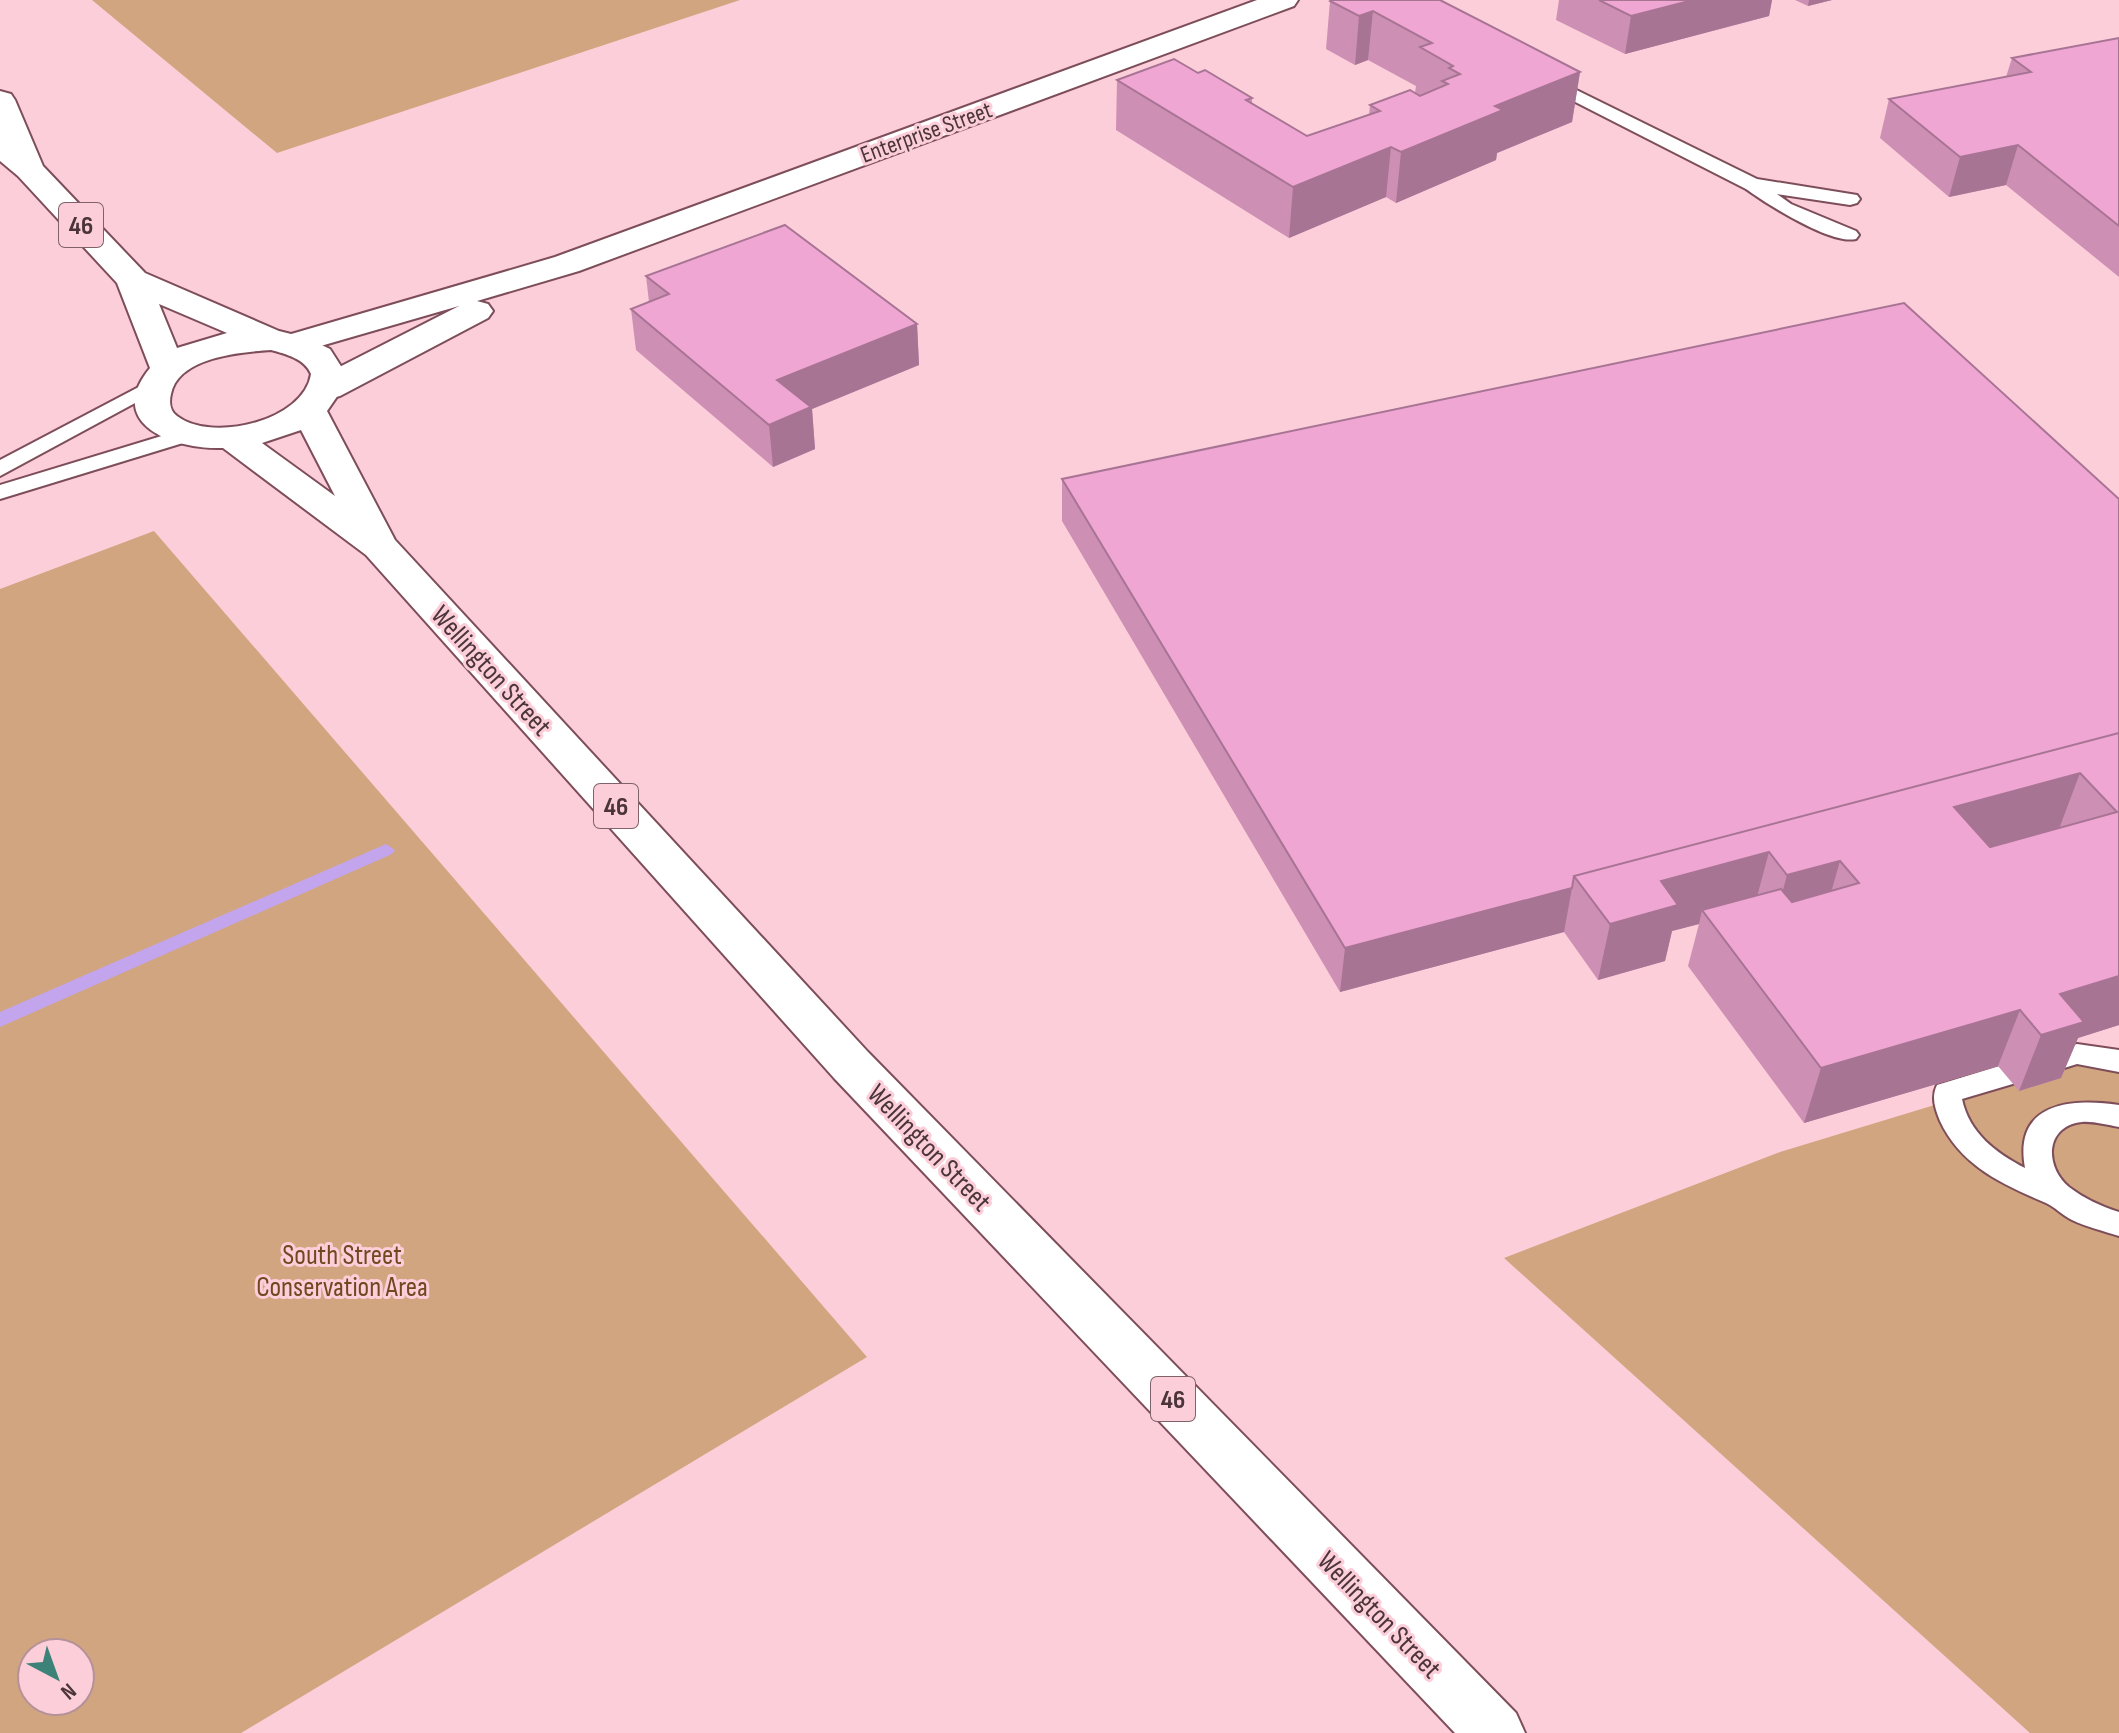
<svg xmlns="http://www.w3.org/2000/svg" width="2119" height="1733" viewBox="0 0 2119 1733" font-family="'Sofia Sans Condensed',sans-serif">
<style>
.green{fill:#d1a57f;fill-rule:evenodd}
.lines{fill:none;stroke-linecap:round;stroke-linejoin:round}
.stream{fill:#c2a5ec;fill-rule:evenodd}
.service-casing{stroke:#7d4e5a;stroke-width:4}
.minor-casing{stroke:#7d4e5a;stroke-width:4}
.primary-casing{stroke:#7d4e5a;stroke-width:4}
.service{fill:#fff;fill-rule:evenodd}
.minor{fill:#fff;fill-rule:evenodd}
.primary{fill:#fff;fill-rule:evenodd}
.wall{fill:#ce8fb5}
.shaded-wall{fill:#a87494}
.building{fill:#f0a6d3;stroke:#a87494;stroke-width:2;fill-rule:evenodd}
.labels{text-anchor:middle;stroke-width:6;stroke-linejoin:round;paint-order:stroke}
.far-street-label{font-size:24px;fill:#4b353a;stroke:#fcced9}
.shield{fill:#fcced9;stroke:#80636a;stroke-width:2}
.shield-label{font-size:26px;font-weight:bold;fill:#4b353a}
.street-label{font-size:28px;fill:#4b353a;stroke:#fcced9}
.park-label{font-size:28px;fill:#71471e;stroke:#fcced9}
</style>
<rect width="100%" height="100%" fill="#fcced9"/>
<path class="green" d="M92,0H740L277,153Z
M154,531L867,1357L241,1733H0V589ZM32,1653H80V1701H32Z
M2119,1049V1733H2030L1504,1258L1780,1152Z"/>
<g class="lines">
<path class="stream" d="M386,844L395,850L392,854L0,1027V1012Z"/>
<defs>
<path id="service" d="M1546,75L1757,179L1857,195L1860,199L1857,203L1850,205L1777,194L1791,204L1856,231L1859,235L1856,239C1831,245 1767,204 1746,189L1540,84L1537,80Z
M154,379L161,381L164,385L161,389L0,476V460Z
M188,428L196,429L199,434L196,439L0,499V485Z
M2077,1044L2119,1050V1072L2077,1064L2048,1073L2038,1069L2034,1062L2038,1055Z
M2006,1064L2016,1067L2020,1075L2016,1083L1962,1099C1969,1133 1996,1153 2025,1168C2013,1103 2070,1098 2119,1105V1127C2107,1125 2093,1121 2082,1122C2045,1126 2044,1166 2069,1187C2085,1199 2100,1206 2119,1212V1236C2104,1231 2086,1227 2072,1220C2062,1215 2055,1207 2046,1203C2002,1184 1961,1166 1940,1121C1935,1109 1931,1097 1937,1085Z"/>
<path id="minor" d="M1257,0H1298L1294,6L579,271L477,301L488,304L493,311L488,318L340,396L327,399L314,396L309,388L314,380L459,306L293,354L281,351L276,344L281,337L555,257Z"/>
<path id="primary" d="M0,91L11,94L15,100L43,166L145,273L279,331L307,338L330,349L346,374L345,385L327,411L395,540L868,1052L1516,1713L1525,1733H1455L834,1078L366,555L223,448C176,450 103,425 150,368L117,283L18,176L0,161ZM159,304L227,333L177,348ZM271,350C286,354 305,359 311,374C304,421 212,443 177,416C170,411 169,402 171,394C178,357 241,352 271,350ZM301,430L335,496L262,443Z"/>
</defs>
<use href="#service" class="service-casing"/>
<use href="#minor" class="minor-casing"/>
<use href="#primary" class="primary-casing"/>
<use href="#service" class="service"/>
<use href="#minor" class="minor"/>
<use href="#primary" class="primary"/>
</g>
<path class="wall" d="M1440,0L1580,72L1572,122L1497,153L1496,160L1396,203L1386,197L1289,238L1116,130L1117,80L1198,73L1252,98V104L1307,136L1369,115L1370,105L1415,93L1416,86L1368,60L1355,65L1326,49L1330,1Z
M1559,0H1772L1769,16L1625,54L1556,20Z
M1795,0H1832L1808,6Z
M2119,38V277L2006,185L1949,197L1880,138L1889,99L2006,77L2012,58Z
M646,276L917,324L919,365L812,409L815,449L773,467L636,350L631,309L649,302Z
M1062,479L2119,499V1025L2078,1038L2061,1078L2019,1091L1998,1066L1804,1123L1688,966L1699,924L1672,931L1665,961L1598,980L1564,932L1340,992L1062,521Z"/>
<path class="shaded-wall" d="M1693,0H1772L1769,16L1625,54L1631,16Z
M1809,0H1832L1808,6Z
M1373,11L1368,60L1355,65L1359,16Z
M1580,72L1572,122L1497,153L1496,160L1396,203L1401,152L1495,106Z
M2018,145L2006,185L1949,197L1960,157Z
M1391,147L1386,197L1289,238L1293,187Z
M917,324L919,365L812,409L815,449L773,467L769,425L777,380Z
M2080,773L2059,829L1936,863L1769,852L1754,908L1702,910L1699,924L1672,931L1665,961L1598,980L1610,924L1581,885Z
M1840,861L1824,917L1772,931L1787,875Z
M1572,888L1564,932L1340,992L1345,948Z
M2119,976V1025L2078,1038L2061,1078L2019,1091L2041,1035L2060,994Z
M2020,1010L1998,1066L1804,1123L1821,1068Z"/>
<path class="building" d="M1331,0H1440L1580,72L1495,106L1503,110L1401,152L1391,147L1293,187L1117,80L1174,59L1198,73L1205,70L1252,98L1246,100L1307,136L1380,111L1370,105L1410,90L1420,96L1448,84L1442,81L1460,74L1449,68L1453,66L1420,47L1432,43L1373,11L1359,16L1330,1Z
M1599,0H1693L1631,16Z
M2119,38V226L2018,145L1960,157L1889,99L2031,72L2012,58Z
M785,225L917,324L777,380L811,407L769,425L631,309L669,294L646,276Z
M1904,303L2119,499V733L1574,876L1572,888L1345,948L1062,479Z
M2119,733V976L2060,994L2084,1022L2041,1035L2020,1010L1821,1068L1702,910L1781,889L1792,902L1859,883L1840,861L1787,875L1769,852L1661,881L1678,905L1610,924L1574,876ZM2080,773L2117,812L1990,847L1954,807Z"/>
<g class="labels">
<g class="far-street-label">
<text transform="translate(926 132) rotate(-20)" y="8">Enterprise Street</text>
</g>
<g class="shield">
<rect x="59" y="203" width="44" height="44" rx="6"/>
<rect x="594" y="784" width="44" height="44" rx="6"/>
<rect x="1151" y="1377" width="44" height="44" rx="6"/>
</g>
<g class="shield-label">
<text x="81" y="234">46</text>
<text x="616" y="815">46</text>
<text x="1173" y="1408">46</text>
</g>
<g class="street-label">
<text transform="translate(492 670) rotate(48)" y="10">Wellington Street</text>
<text transform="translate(930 1147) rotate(46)" y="10">Wellington Street</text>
<text transform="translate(1380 1614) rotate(46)" y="10">Wellington Street</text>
</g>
<g class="park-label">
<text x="342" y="1264">South Street<tspan x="342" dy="32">Conservation Area</tspan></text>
</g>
</g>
<g transform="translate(56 1677) rotate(139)"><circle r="38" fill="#fcced9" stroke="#b59199" stroke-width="2"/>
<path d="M0-6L14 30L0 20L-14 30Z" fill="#3d8278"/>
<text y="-12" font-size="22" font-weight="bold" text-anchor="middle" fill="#4b353a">N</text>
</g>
</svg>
